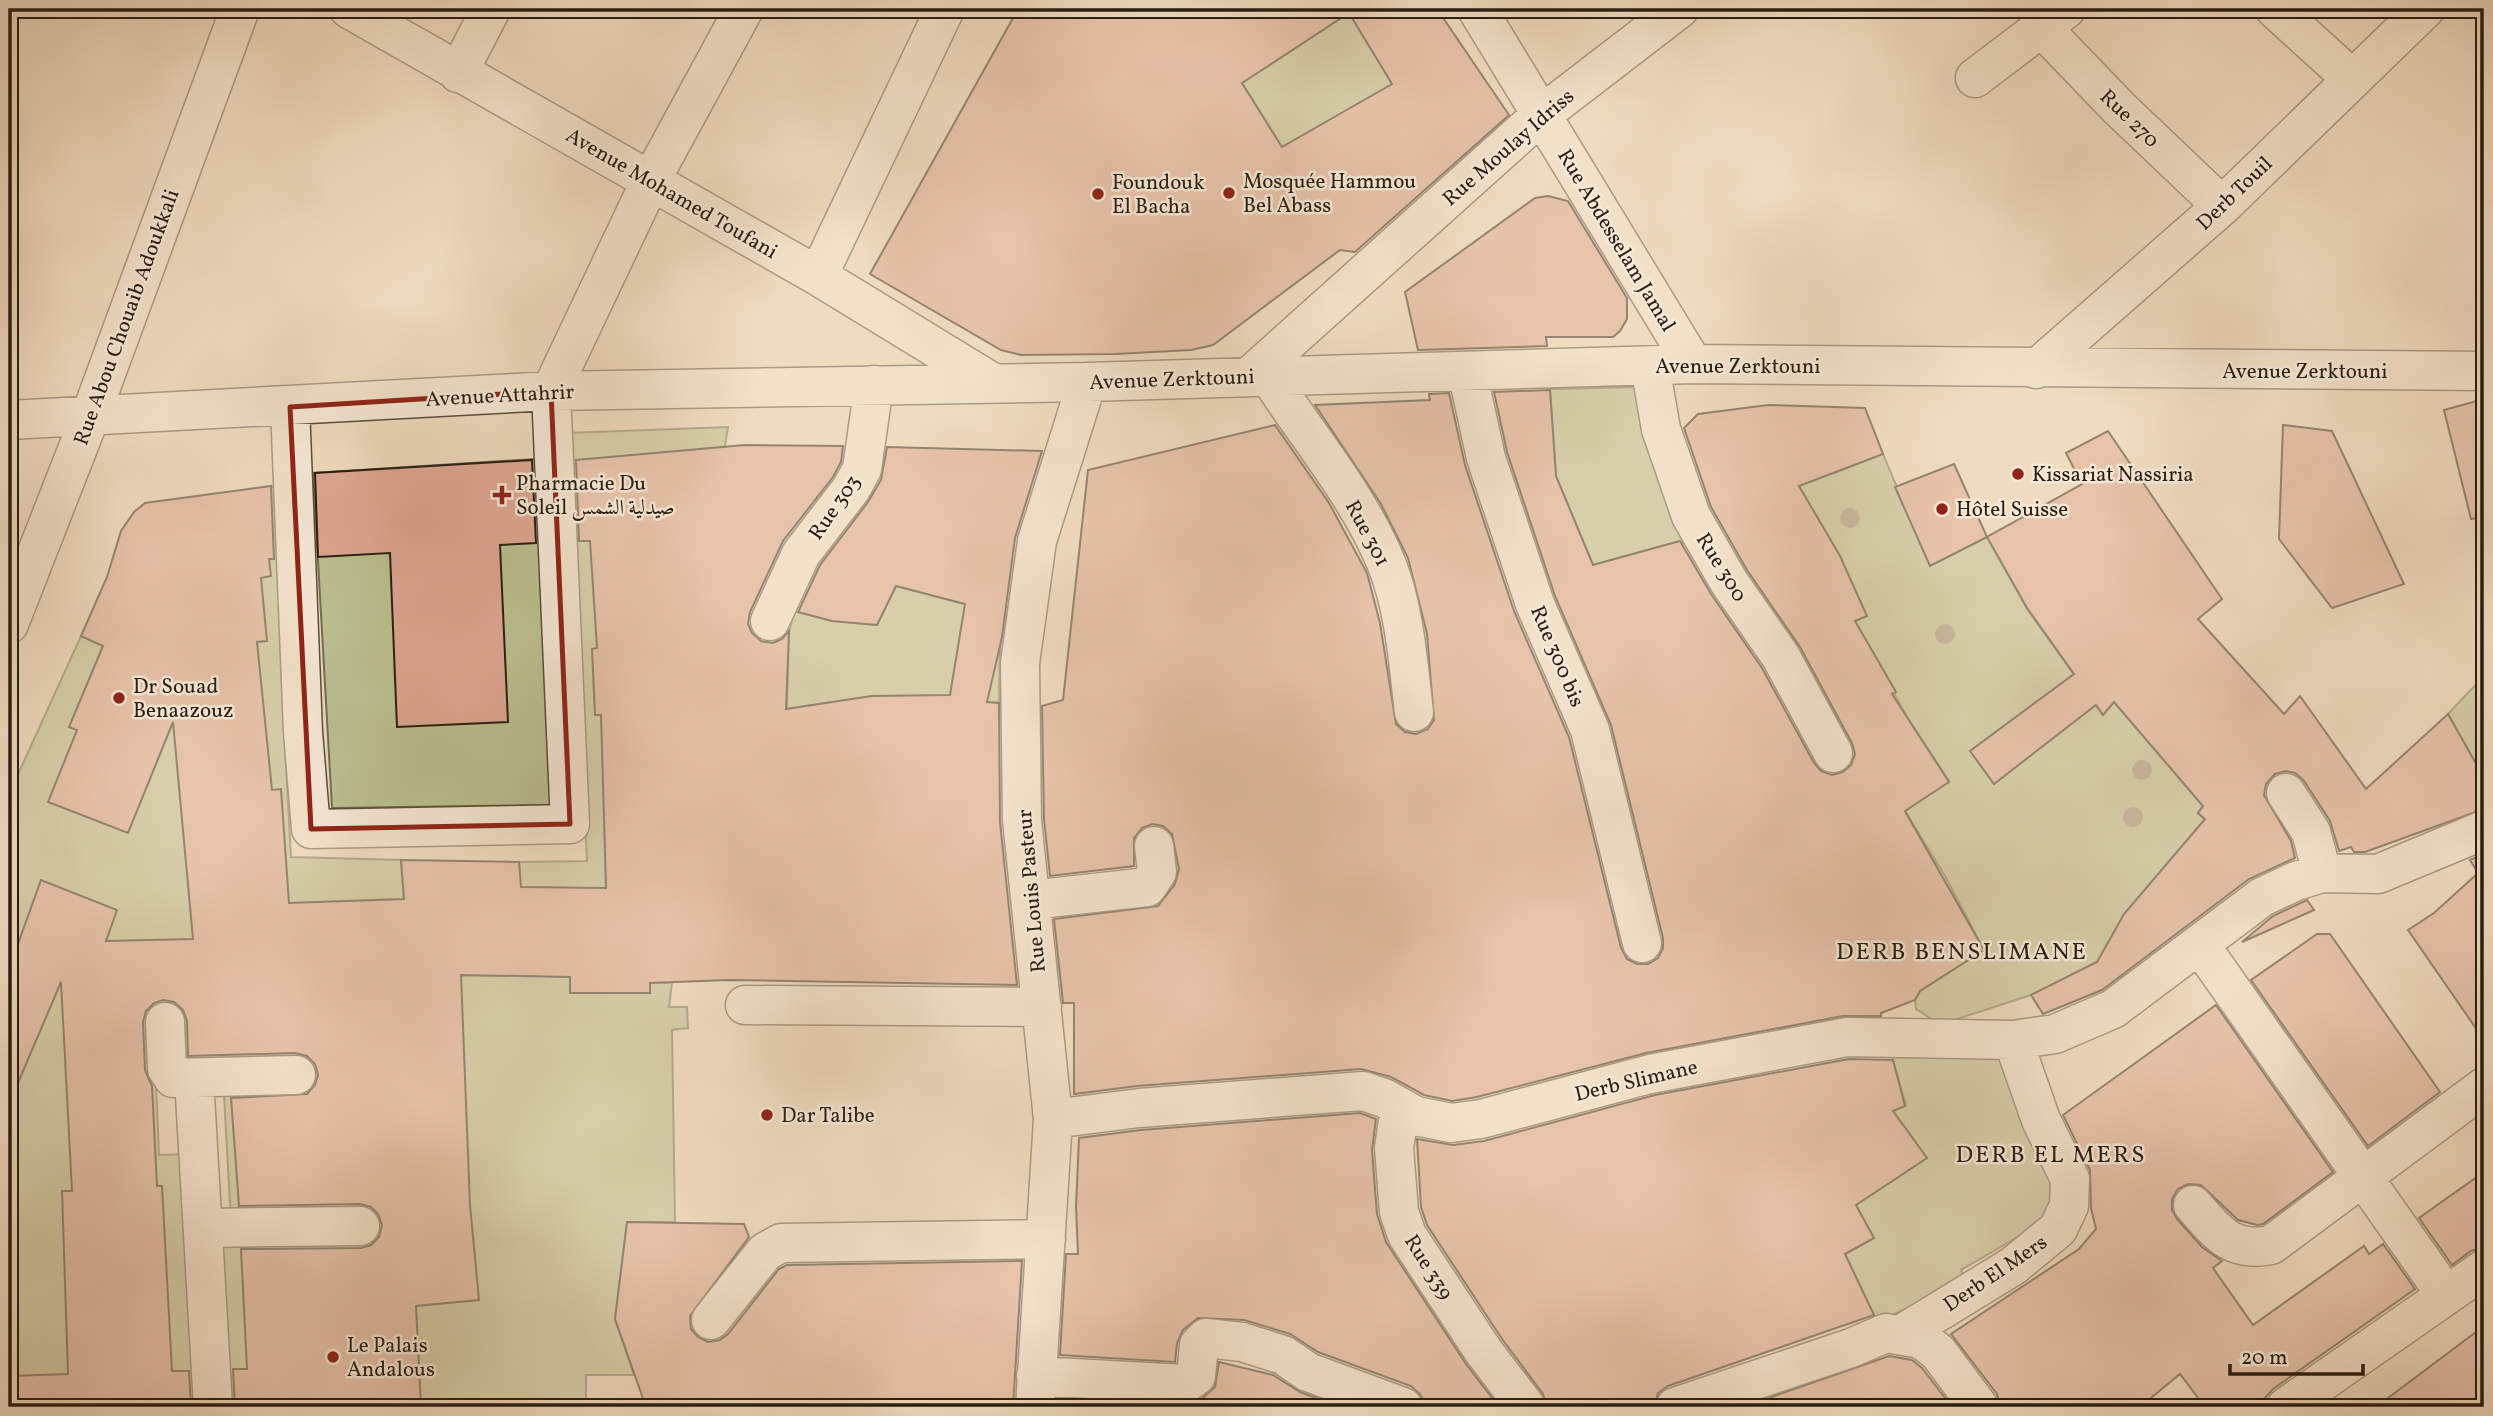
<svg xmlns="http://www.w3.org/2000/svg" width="2493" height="1416" viewBox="0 0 2493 1416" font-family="Vollkorn,Amiri,serif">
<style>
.green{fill:#bbc091;stroke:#726e50;stroke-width:2}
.building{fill:#dea693;stroke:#291d10;stroke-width:2;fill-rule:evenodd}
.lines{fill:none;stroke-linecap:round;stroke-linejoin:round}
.minor-casing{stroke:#5a4c3c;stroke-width:41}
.minor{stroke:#f5e8d6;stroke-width:38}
.tree{fill:#9a8d75}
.marked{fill:none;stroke:#8f2418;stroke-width:5;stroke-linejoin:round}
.poi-dot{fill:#8f2418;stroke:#f5e8d6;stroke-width:2.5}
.labels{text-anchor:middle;stroke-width:5;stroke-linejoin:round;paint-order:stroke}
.street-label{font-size:21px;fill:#291d10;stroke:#f5e8d6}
.poi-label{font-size:21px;fill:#291d10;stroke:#f5e8d6;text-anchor:start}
.quarter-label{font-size:24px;letter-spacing:2px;fill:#291d10;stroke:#f5e8d6}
</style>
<rect width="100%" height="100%" fill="#efdbc0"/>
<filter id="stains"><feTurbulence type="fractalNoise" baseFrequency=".00286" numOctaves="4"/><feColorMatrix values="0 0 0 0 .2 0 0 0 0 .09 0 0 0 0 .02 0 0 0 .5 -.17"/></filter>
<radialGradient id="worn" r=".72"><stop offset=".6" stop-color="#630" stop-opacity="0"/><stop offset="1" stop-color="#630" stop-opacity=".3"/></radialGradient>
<path class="green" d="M1349,12L1393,84L1280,148L1240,84Z
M1640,387L1691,542L1669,544L1593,565L1556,476L1550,389Z
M1753,407L1834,473L1883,454L1930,566L1987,537L2027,609L2102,714L2114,702L2203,806L2198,813L2210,824L2097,962L2031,995L1948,1022H1936L1916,1009L1915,1000L1920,991L1984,950L1945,876L1905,811L1949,781L1907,717L1855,621L1866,616Z
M728,427L694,631L664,983L672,982L669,1007H687L688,1028L672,1030L675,1222H627L615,1320L634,1375H586V1407H225L217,1233L231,1222L224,1095L302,1093L301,1059L175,1062L153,1017L159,1155L188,1154L203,1407H9V794L81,636L103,646L264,487H280L282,694L291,857L401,860L410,976L525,975L519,862L587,861L567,433Z
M535,459L555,805L332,808L313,473Z
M896,586L965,604L1000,646L999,703L918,696H872L787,709L789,632L794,611L832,621L877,625Z
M2484,676V778L2448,714Z
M1890,1050L2003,1052L2061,1184L2054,1216L1961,1270L1966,1281L1877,1322L1845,1254L1874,1238L1856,1205L1927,1158L1893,1111L1906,1105Z"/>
<path class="building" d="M1018,9H1437L1509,115L1355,252L1340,250L1213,345L1191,350L1115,354L1021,355L1001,350L870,274ZM1349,13L1392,84L1282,147L1242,83Z
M1548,196L1568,201L1627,298V319L1620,331L1613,337H1546L1547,346L1418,350L1405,292L1535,198Z
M1550,390L1556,476L1593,565L1680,541L1711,594L1762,668L1814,763L1821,771L1832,775L1843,772L1851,765L1855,754L1852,743L1800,647L1747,570L1711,507L1684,428L1698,414L1768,405L1865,408L1883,454L1799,486L1840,556L1867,616L1855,621L1896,692L1892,694L1949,782L1905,811L1984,950L1920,991L1915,1000L1881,1013V1016H1843L1646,1053L1477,1097L1452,1101L1424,1095L1391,1077L1361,1069L1137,1086L1074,1094V1003H1063L1054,919L1158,906L1175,884L1179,869L1172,834L1163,826L1152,824L1142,828L1134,838V866L1050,876L1044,819L1042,706L1063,700L1088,470L1275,425L1329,503L1367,573L1380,623L1396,724L1405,732L1416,734L1428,729L1434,720L1427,634L1408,558L1381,504L1315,405L1430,400L1429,394L1449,393L1465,465L1514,611L1569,737L1621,948L1627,959L1637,964H1648L1658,958L1663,948V938L1611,725L1555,596L1507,452L1494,392Z
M2484,399V517L2471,519L2444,410Z
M2283,425L2332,431L2404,584L2332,608L2279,539Z
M2108,431L2222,599L2198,619L2284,714L2300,696L2366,789L2448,714L2484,778V809L2365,852H2354L2351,847L2339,851L2330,821L2304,781L2295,773L2286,771L2275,774L2266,784L2264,795L2291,841L2295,858L2249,879L2102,990L2043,1014L2031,995L2097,962L2124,914L2205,819L2198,813L2203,806L2114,702L2103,715L2096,705L1994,784L1970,751L2074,674L2027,608L1987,537L2082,484L2066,453Z
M745,445L843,446L841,462L833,477L783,541L750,612L748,624L752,633L761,641L773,643L782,639L789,631L786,709L872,696L950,695L965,604L896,586L877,625L832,621L798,612L820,565L868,502L881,480L887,447L1042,451L1015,538L1002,637L987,702L999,703L1000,822L1017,985L728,980L650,983V993H570V977L461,975L470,1205L479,1300L416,1306L421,1407H235L233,1369H247L241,1249L361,1248L371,1245L379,1237L382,1225L378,1214L371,1207L360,1204L239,1206L231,1098L307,1094L315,1085L318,1075L315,1064L307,1056L295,1053L188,1056L187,1021L183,1010L174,1002L163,1000L154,1003L146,1011L143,1022L145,1070L152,1086L157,1186H162L172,1371H189L191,1407H9V1376L68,1374L62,1191H72L61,982L9,1104V969L41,880L117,910L106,941L193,939L173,722L128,833L48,802L77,730L69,727L103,646L81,636L107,577L121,531L134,512L145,503L271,486L274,559H269L271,576L261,578L267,641L257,642L272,790L281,789L289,903L404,899L401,860L519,862L521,887L606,888L601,715H595L592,649L597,648L590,541H579L576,460Z
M532,460L536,543L500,545L508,722L397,727L390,553L318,557L315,473Z
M1954,464L1987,537L1930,566L1895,487Z
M2484,854V1040L2408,930L2434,913L2478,873L2470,860Z
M2307,900L2314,910L2242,942L2273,916Z
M2317,934H2330L2440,1092L2368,1146L2251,980Z
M2216,1005L2333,1172L2263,1224L2257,1225L2238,1220L2201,1185L2188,1184L2178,1189L2172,1199V1210L2177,1219L2202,1247L2222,1261L2213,1268L2253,1325L2364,1246L2369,1254L2383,1244L2415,1289L2273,1389L2257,1407H2205L2180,1374L2140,1407H2000L1997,1394L1951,1334L2079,1249L2096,1229L2091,1208L2090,1170L2063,1115Z
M1849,1059L1893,1060L1905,1106L1893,1111L1927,1158L1856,1205L1874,1238L1845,1254L1874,1315L1668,1386L1658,1393L1654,1407H1547L1543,1394L1502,1339L1427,1225L1421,1207L1417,1139L1453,1145L1484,1141L1655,1095Z
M1360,1113L1376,1119L1372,1150L1377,1214L1386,1242L1466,1364L1499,1407H1432L1425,1404L1420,1394L1411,1386L1318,1352L1290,1334L1244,1320L1198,1318L1183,1330L1177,1343L1175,1362L1060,1355L1066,1254H1078L1076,1207L1079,1138L1141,1130Z
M2484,1172V1247L2471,1251L2452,1265L2419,1218Z
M627,1222L744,1224L749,1237L690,1316L691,1329L698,1337L708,1342L720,1340L728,1334L779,1269L787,1265L1022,1261L1013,1407H646L615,1319Z
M2484,1326V1407H2376Z
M1889,1356L1912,1360L1922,1368L1952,1407H1743Z
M1219,1362L1273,1375L1300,1392L1340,1407H1057V1399L1185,1406L1198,1402L1215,1387Z"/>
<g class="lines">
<defs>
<path id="minor" d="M349,9L818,276L993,383
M1477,9L1693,364
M2275,9L2351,78
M2041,27L2119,108L2222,206
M458,73L491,9
M1975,78L2066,9
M818,276L945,9
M1650,366L1661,429L1691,516L1729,582L1781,657L1833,753
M2036,369L2222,206L2425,9
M1467,371L1486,458L1535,604L1590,730L1642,943
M1268,375C1308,437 1359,496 1387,565C1405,611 1408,663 1414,712
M1250,376L1541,115L1679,9
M290,407L303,732L311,829L570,824L551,391L651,180L744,9
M9,420L551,391L1087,382L1693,364L2484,371
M770,621L801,554L851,489L862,469L874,385
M9,624L90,417L240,9
M2286,793L2311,832L2322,873
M1031,900L1147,887L1157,872L1154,846
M2200,945L2446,1295
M745,1005L1042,1007
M165,1022L167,1069L173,1078L296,1075
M194,1078L213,1407
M1400,1107L1394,1148L1399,1212L1407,1235L1484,1352L1526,1407
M1053,1119L1139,1108L1363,1091L1384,1098L1416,1116L1451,1123L1481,1119L1650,1074L1847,1037L2013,1040L2055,1034L2113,1009L2262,897L2296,881L2322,873L2378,874L2484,830
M2193,1205C2217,1232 2231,1253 2271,1245L2484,1087
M205,1228L360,1226
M711,1320L765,1252L781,1243L1046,1239
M1902,1334L2013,1266L2058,1229L2069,1206L2070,1179L2041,1120L2013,1040
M1036,1376L1185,1384L1196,1376L1199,1345L1206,1338L1242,1342L1283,1355L1308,1372L1403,1407
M1035,1407L1053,1119L1022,820L1020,663L1037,541L1087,382
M1675,1407L1851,1348L1886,1333L1921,1339L1938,1352L1979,1407
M2286,1407L2484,1269"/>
</defs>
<use href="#minor" class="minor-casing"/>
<use href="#minor" class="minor"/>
</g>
<g class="tree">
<circle cx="1850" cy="518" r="10"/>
<circle cx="1945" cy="634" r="10"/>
<circle cx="2142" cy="770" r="10"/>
<circle cx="2133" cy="817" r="10"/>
</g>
<path d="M0 0H2493V1416H0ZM551,391L570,824L311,829L290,407Z" fill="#efdbc0" fill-opacity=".55" fill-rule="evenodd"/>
<path class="marked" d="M551,391L570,824L311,829L290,407Z"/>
<g class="poi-dot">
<circle cx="1229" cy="193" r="7"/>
<circle cx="1098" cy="194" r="7"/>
<circle cx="2018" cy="474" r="7"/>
<path d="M498.5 484.5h7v7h7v7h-7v7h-7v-7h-7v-7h7z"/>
<circle cx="1942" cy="509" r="7"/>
<circle cx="119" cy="698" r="7"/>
<circle cx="767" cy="1115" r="7"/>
<circle cx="333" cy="1357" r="7"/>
</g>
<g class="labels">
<g class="street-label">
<text transform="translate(2130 118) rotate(44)" y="7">Rue 270</text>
<text transform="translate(1508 147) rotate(-41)" y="7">Rue Moulay Idriss</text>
<text transform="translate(672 193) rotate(30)" y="7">Avenue Mohamed Toufani</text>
<text transform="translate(2234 193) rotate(-44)" y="7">Derb Touil</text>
<text transform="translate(1617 240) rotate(59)" y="7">Rue Abdesselam Jamal</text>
<text transform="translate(126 317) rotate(-70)" y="7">Rue Abou Chouaib Adoukkali</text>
<text x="1738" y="373">Avenue Zerktouni</text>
<text x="2305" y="378">Avenue Zerktouni</text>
<text transform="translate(1172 379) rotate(-2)" y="7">Avenue Zerktouni</text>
<text transform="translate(500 395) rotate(-3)" y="7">Avenue Attahrir</text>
<text transform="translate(834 507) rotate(-55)" y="7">Rue 303</text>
<text transform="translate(1368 533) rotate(62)" y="7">Rue 301</text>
<text transform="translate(1722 567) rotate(58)" y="7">Rue 300</text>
<text transform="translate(1558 656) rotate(67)" y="7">Rue 300 bis</text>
<text transform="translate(1031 891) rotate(-95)" y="7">Rue Louis Pasteur</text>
<text transform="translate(1636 1080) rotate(-13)" y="7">Derb Slimane</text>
<text transform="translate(1429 1267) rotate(58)" y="7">Rue 339</text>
<text transform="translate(1995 1273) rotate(-34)" y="7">Derb El Mers</text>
</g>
<g class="poi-label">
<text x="1243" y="188">Mosquée Hammou<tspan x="1243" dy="24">Bel Abass</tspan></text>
<text x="1112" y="189">Foundouk<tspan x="1112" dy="24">El Bacha</tspan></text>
<text x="2032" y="481">Kissariat Nassiria</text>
<text x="516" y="490">Pharmacie Du<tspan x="516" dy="24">Soleil صيدلية الشمس</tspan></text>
<text x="1956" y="516">Hôtel Suisse</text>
<text x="133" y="693">Dr Souad<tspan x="133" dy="24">Benaazouz</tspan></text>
<text x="781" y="1122">Dar Talibe</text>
<text x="347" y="1352">Le Palais<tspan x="347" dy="24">Andalous</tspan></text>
</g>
<g class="quarter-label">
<text x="1962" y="959">DERB BENSLIMANE</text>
<text x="2051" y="1162">DERB EL MERS</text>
</g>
</g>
<rect width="2493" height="1416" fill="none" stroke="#efdbc0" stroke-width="35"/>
<rect x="10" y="10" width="2472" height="1395" fill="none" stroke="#291d10" stroke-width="3.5"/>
<rect x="18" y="18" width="2458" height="1381" fill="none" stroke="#291d10" stroke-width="2"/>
<path d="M2230 1364v10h133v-10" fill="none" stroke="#291d10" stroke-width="3.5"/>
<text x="2241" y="1364" font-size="21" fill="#291d10" stroke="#f5e8d6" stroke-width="5" paint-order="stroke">20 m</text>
<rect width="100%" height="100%" filter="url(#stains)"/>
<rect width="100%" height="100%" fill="url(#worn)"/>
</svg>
